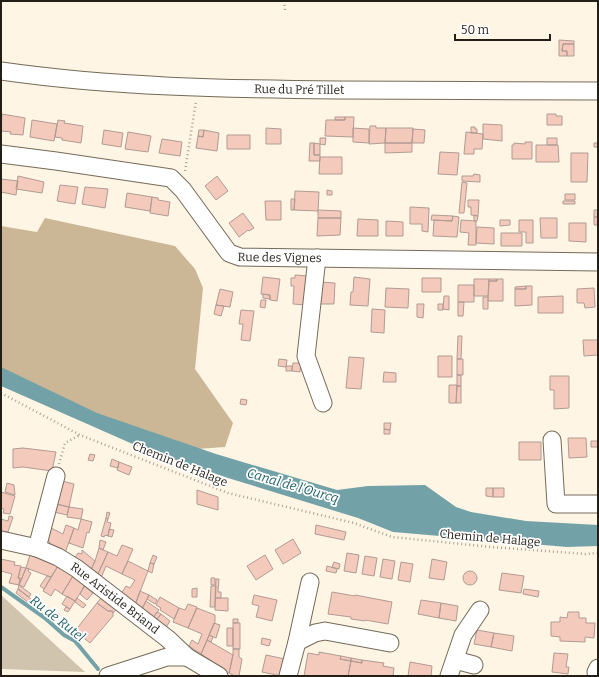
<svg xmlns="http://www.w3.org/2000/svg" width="599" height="677" viewBox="0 0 599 677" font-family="Bitter,serif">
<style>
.green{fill:#d1c4ae}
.forest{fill:#cbb795}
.water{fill:#72a2a8}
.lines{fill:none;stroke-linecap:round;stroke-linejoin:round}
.stream{stroke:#72a2a8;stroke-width:4}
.building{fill:#f4cabc;stroke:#b19b93}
.minor-casing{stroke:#746a58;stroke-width:19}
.path{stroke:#aaa295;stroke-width:2.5;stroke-dasharray:1 3;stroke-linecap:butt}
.minor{stroke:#fff;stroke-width:17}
.labels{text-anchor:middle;stroke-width:3.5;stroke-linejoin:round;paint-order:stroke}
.street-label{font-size:12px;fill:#231f17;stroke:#fff}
.water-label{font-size:13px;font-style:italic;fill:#1b5d65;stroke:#fff}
</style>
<rect width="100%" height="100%" fill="#fff5e5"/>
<path class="green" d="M1,595L85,672L1,669Z"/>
<path class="forest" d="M45,218L175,246L195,269L203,288L195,369L233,423L225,447L183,450L1,373V226L37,232Z"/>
<path class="water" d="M1,367L97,413L216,454L337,490L368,486L425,485L456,507L471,512L526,521L598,525V546L567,547L393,532L358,518L228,478L144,449L1,386Z"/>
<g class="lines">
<path class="stream" d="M1,587L45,618L64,635L75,641L98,669"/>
</g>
<path class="building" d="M559,40L574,41V44H563L562,51H567V56H559Z
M563,44H574V56H567V51H562Z
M2,114L25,118L23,135L10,134L11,132L1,131Z
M547,114H556V116H562V125H547Z
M335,117H345V120H335Z
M345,117H354L353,137L325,136L326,120H345Z
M32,120L57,124L54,141L30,137Z
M58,120L65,121L64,123L83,126L81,143L62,140V138L55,137Z
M483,124L502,125V141L483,139Z
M370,126H376V128H386L385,143L369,144Z
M471,127H475V129H477V133H471Z
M266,128L281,129V144H266Z
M353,128L369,129V143L353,142Z
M386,128H413L412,143H385Z
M413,129L425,130L424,143H412Z
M104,130L123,133L121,147L102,144Z
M199,130H204L203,137L198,136Z
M204,130L219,133L217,151L196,148L198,136L203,137Z
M128,132L151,136L148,152L125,149Z
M466,132L483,134L482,149H474V154H464Z
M227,135H250V149H227Z
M320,138H326L325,145L320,144Z
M547,138H557V145H547Z
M162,139L182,142L180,156L159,153Z
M525,142H532V159H512V145H514V143L525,144Z
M310,143H314V155H320V161H309Z
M314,143L320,144V155H314Z
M385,143H412V152L385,153Z
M594,143H598V147H594Z
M536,145H558L559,162H536Z
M440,152L459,153L457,175L438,174Z
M571,153H588L587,182H571Z
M320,157H342V174H319Z
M474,174L480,175V182L462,181V176H473Z
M18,176L44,182L42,193L16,189Z
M217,176L228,191L216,200L205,186Z
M1,179L18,181L16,195L1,192Z
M462,182L467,183L464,213H459Z
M60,185L78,187L75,204L57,201Z
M85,187L108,189L105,208L82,204Z
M327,190L332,191V195H327Z
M295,191L319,192L318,211L294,210Z
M127,193L152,197L150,211L125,207Z
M565,194H575V200H565Z
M152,197L158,198V200L170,202L168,216L150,213Z
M291,199H295L294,210H291Z
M468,200H479L478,216L471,215V207H468Z
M265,201H281V220H266Z
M563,201H575V204H563Z
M410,207L429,208L428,232L422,231V224H410Z
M318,210L341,211V218H318Z
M594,210H598V217H594Z
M243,213L254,228L249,231L248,230L239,237L229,223Z
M432,215L453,216L452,221L431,220Z
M474,215L478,216L477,221H474Z
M453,216L459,217L457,237L433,236L434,220L452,221Z
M594,217H598L597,225H594Z
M318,218H341L340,235L317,236Z
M540,218H557V238H541Z
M358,219L378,220V236H357Z
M461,220L476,221V245H468L469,233L460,232Z
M500,220H510V225L500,226Z
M519,220H533V243H526V232H519Z
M386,221L403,222V236H386Z
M569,223H586V242L569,241Z
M477,227L494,228V244L476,243Z
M501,233H522V246H501Z
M295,275L309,276L306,305L293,304L294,286H291V278H295Z
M263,277L280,279L277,301L270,300V295L261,294Z
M354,277L370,279L368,306L350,305L351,292H353Z
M422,278H441V292H422Z
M474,279H489L488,296H474Z
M489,279H497V281H489Z
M497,279H503V301H488L489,281H497Z
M320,282L335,283L334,304H319Z
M458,285H474V302H458Z
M526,286V289H515V287Z
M526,286H532V305L515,306V289H526Z
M386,288L409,289L408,308L385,307Z
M594,288L595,307L585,308L584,303H577V289Z
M220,289L233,292L230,307L216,305Z
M263,294L270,295V299L263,298Z
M444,296H449V310L443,309Z
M563,296V313H538V297Z
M483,297H488V309H483Z
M261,300H266L265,308L260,307Z
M458,302H464L463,316H458Z
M417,304H424L423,318L417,317Z
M438,304H443V310H438Z
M216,305L224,306L221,316L214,314Z
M372,309L385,310L384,333L371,332Z
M241,310L254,311L250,341L241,340L243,324H239Z
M458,336H462L461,359H457Z
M583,340H598V355L584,356Z
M438,356H452V377H438Z
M349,357L364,358L361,389L346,388Z
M279,359L287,360L286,367L278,366Z
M457,359H463V375H457Z
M293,363H301L300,372L292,371Z
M286,366H292V371H286Z
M384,372L396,373V382H383Z
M457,375H461V386H457Z
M550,376H569V408L554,409V390H550Z
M449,385H457L456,403H449Z
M457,386H461V403H456Z
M241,399L247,400L246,405L240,404Z
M384,423H391L390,430L384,429Z
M384,429L390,430V434H384Z
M568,438H586L587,457L569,458Z
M591,441H598V447H591Z
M519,442H541V460H519Z
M23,448L56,452L52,471L23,467L13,468V449Z
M90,454L95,455L93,461L88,460Z
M112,459L119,462L118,468L110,466Z
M119,462L132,467L129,475L117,470Z
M62,481L74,484L69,507L56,504Z
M7,483L14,485L15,495L5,492Z
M486,488H493V497L486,496Z
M493,488H504V497H493Z
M197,490L218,497V510L197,504Z
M1,492L15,496L10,514L3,513L4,509L1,508Z
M56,504L69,507L67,515L54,512Z
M69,507L83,509L81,519L67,517Z
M107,512L110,513L108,519L106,518Z
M9,516L13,517L8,532L1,531V519L8,521Z
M106,518L108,519L107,522L111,523L108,536L105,535L104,537L101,536Z
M81,519L92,522L89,533L87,532L83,548L69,543L74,528L78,530Z
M66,525L74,528L65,553L50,544L48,538L51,528L63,534Z
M316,525L346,532L344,540L315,534Z
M109,529L114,530L112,537L108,536Z
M293,539L301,553L283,564L275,550Z
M100,540L106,542L103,550L99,548Z
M122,545L133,549L122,574L106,566L101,578L97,576L108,552L117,556Z
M99,548L108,552L97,576L90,572L95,561Z
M82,550L95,561L90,572L74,559L78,553L82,554Z
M347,553L359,555L356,573L344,571Z
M30,555L58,566L51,577L26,568Z
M153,555L157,557L154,564L150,563Z
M265,555L273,569L256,580L247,566Z
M365,556L377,558L374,576L362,574Z
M1,559L15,562L14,565L21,566L18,578H20L19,585L9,583L12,574L1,571Z
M383,559L395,561L392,579L380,577Z
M432,559L447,562L444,580L429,578Z
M128,561L148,571L135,605L121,594L126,586L130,588L135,580L122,574Z
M334,562L340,564L339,569L332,567Z
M401,562L413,564L410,582L398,580Z
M150,563L154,564L152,573L148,571Z
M58,566L73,576L62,594L55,589L51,596L43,591Z
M327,566L337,569L336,573L326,571Z
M21,567L26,568L19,585L20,578H18Z
M26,568L29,569L28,571L31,573L24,587L19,585Z
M463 578a7 7 0 1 1 14 0a7 7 0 1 1-14 0Z
M502,573L524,576L521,593L499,590Z
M47,576L51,577L44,589L40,586Z
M73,576L85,586L75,601L62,594Z
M211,578H215V585H211Z
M216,579H219L218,592H221V598H215Z
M19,585L31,594L29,597L18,589Z
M84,586L93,593L87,600L80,594Z
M211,586H216L215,607H210Z
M197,588V597H192V589Z
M18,589L32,600L29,603L16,593Z
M524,589L539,591L538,597L523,594Z
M140,591L149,595L141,611L135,605Z
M332,592L355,596V595L392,602L388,624L365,620V621L351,619V617L328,614Z
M149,595L157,600L155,604L147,599Z
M254,595L277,600L272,621L256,617L259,606L252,604Z
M67,596L75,601L70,609L62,604Z
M160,597L179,608L174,619L160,610L161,608L156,605Z
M77,598L86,605L83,608L75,602Z
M101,598L116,610L113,613L111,611H108L97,603Z
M215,598H228V611L215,610Z
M421,600L441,603L439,618L418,614Z
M146,601L159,610L152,619L141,611Z
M97,603L108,611H113V616L90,643L75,631Z
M441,603L458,606L456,621L439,618Z
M188,604L197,607L188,628L173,622L179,608L185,610Z
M66,607L70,609L68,612L64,610Z
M197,608L215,615V622L201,654L189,646L192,640L198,644L202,634L188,628Z
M157,612L161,614L155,622L152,619Z
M568,612H579V618H586V623H595L594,638L585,637V642L560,641V637L551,636V622H560V617L567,618Z
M161,614L170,621L165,629L155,622Z
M233,619H238V623H233Z
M214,623L220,625L216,638L209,635Z
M233,623H240V649H233Z
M227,628H233V646H227Z
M477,630L494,633L491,647L474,644Z
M494,633L514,636L512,651L491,647Z
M209,635L213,637L211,642L207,640Z
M262,638L271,640L269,646L261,644Z
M207,640L233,655L229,673L201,654Z
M233,649H239V657L242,659L239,676H235L229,673L233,655Z
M319,652L341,656L340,659L351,661L348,676H304L308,653L319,655Z
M554,653L568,654L566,667H569L568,674L552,672Z
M266,655L285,659L281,676L262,672Z
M341,656L351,658V661L340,659Z
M351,658L362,660V663L351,661Z
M362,660L384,663L383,666L394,668L393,676H348L351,661L362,663Z
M410,662L432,666L431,676H408Z"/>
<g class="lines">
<defs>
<g id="minor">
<path id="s1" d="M1,71C113,87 225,89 338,90C425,90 511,91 598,91"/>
<path id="s2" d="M1,154L56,161L171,178L183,190L229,253L240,257L598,262"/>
<path d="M317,258L306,356L323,403"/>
<path d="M552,440L556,504H598"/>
<path id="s3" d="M1,540L37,548L58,557L76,568L168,639L187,657L219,676"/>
<path d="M37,548L56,476"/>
<path d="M297,642L315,633L325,631L390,643"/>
<path d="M455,660L474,665"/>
<path d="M108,676L167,657H187"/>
<path d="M288,676L297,642L310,582"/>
<path d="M449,676L463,635L480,610"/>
<path d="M597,676L596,672L598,668"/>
</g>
</defs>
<use href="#minor" class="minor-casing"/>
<path class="path" d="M284,1L285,10
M185,171L196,101
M1,393L80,435L228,493L354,523L392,537L491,547L586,554L598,553
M59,464L65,443L80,435"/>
<use href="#minor" class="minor"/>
</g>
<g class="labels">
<g class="street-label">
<text dy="4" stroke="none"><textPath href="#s1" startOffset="299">Rue du Pré Tillet</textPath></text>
<text dy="4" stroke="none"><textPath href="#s2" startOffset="318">Rue des Vignes</textPath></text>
<text transform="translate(180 464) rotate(22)" y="4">Chemin de Halage</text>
<text transform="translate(490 538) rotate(5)" y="4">Chemin de Halage</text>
<text dy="4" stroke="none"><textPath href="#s3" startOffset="130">Rue Aristide Briand</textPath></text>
</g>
<g class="water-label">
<text transform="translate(293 485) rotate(16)" y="5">Canal de l'Ourcq</text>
<text transform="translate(58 618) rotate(38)" y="5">Ru de Rutel</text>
</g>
</g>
<rect width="599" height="677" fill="none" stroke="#231f17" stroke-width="4"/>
<path d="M455 34v6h95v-6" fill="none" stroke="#231f17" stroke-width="2"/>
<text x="461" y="34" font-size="12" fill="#231f17" stroke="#ffffff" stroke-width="3" paint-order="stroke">50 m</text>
</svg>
